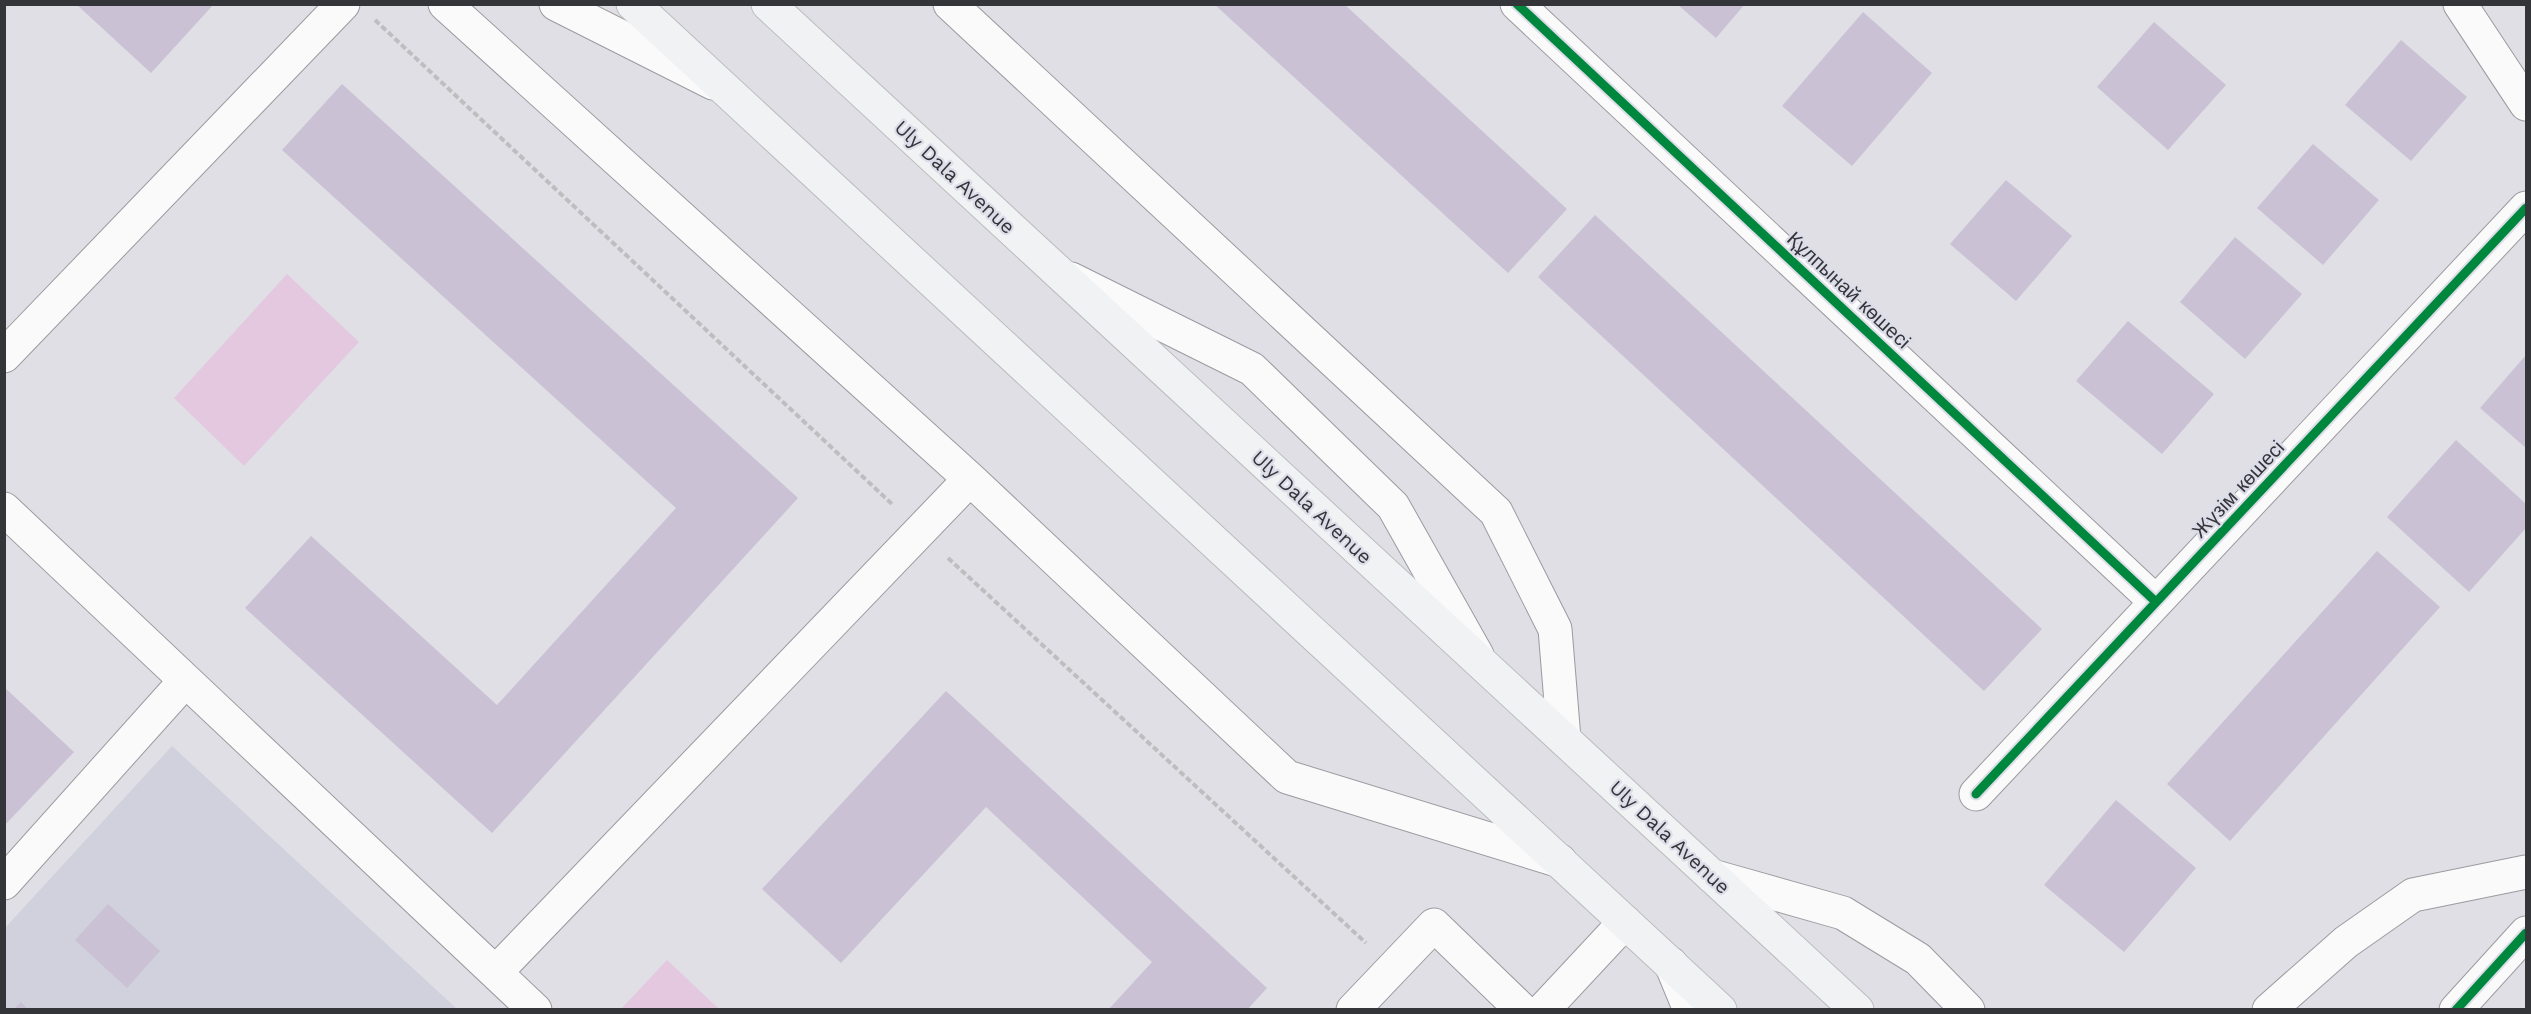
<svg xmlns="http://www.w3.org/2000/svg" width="2531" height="1014" viewBox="0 0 2531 1014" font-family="'Work Sans',sans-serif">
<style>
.built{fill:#d0d1dd}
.green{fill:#e4c8e0}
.building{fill:#cac1d4}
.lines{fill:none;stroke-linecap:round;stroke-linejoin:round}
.minor-casing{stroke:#9b9ba0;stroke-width:35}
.major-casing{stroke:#bcbcbf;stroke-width:35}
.path{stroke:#bebec1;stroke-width:4;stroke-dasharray:6 3;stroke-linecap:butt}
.minor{stroke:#fafafb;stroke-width:33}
.major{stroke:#f0f2f4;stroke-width:33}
.cycleway-casing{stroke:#dcdde8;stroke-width:13}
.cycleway{stroke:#00873e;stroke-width:9}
.labels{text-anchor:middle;stroke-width:4.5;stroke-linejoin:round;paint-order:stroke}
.street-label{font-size:20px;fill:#343539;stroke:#dcdde8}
</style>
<rect width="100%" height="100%" fill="#dfdfe5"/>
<path class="built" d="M172,746L457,1009H5L4,929Z"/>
<path class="green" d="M287,274L359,342L244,466L174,398Z
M667,960L719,1009H621Z"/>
<path class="building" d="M76,4H214L151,73Z
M1214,4H1344L1567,209L1508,273Z
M1677,4H1745L1716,38Z
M1863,12L1932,73L1852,166L1782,106Z
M2154,22L2226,85L2168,150L2097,87Z
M2401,40L2467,97L2411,161L2345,105Z
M342,84L798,498L492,833L245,608L311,536L497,705L676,508L282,150Z
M2313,144L2379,200L2323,265L2257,208Z
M2006,180L2072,236L2016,301L1950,244Z
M1595,215L2042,629L1984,691L1538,277Z
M2235,237L2302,294L2245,359L2180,302Z
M2128,321L2214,394L2162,454L2076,381Z
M2526,355V448L2480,408Z
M2456,440L2526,504V528L2469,592L2387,517Z
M2377,551L2440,607L2230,841L2167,784Z
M4,687L74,752L4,826Z
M946,691L1267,988L1247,1010H1108L1152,962L986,807L841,963L762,889Z
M2116,800L2196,868L2124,952L2044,885Z
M108,904L160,951L127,988L75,940Z
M21,1002L28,1010H13Z"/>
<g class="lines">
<defs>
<path id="minor" d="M445,4L970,479L1287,777L1560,861
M556,4L713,83
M950,4L1496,512L1555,629L1564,739
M1517,4L2156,602
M2460,4L2526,104
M1071,279L1252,369L1393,506L1477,655
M4,356L343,4
M4,509L535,1010
M1976,794L2526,208
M1712,876L1843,913L1918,959L1968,1010
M4,883L185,681
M1671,964L1690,1010
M496,972L970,479
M1353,1010L1434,925L1522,1010
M1543,1010L1625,922
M2269,1010L2346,942L2413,895L2526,872
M2456,1010L2526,933"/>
<path id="major" d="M633,4L1720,1010
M768,4L1857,1010"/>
</defs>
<use href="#minor" class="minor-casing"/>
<use href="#major" class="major-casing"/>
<path class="path" d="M375,20L893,505
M948,558L1366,943"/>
<use href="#minor" class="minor"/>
<use href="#major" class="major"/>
<defs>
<path id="cycleway" d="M1517,4L2156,602
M1976,794L2526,208
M2456,1010L2526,933"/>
</defs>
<use href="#cycleway" class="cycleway-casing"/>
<use href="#cycleway" class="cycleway"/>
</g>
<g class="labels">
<g class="street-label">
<text transform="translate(955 177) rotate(43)" y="7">Uly Dala Avenue</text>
<text transform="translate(1849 290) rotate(43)" y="7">Құлпынай көшесі</text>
<text transform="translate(2238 489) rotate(-47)" y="7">Жүзім көшесі</text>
<text transform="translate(1312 507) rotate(43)" y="7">Uly Dala Avenue</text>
<text transform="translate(1670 837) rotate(43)" y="7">Uly Dala Avenue</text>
</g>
</g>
<rect width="2531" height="1014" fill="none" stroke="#343539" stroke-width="12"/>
</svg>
